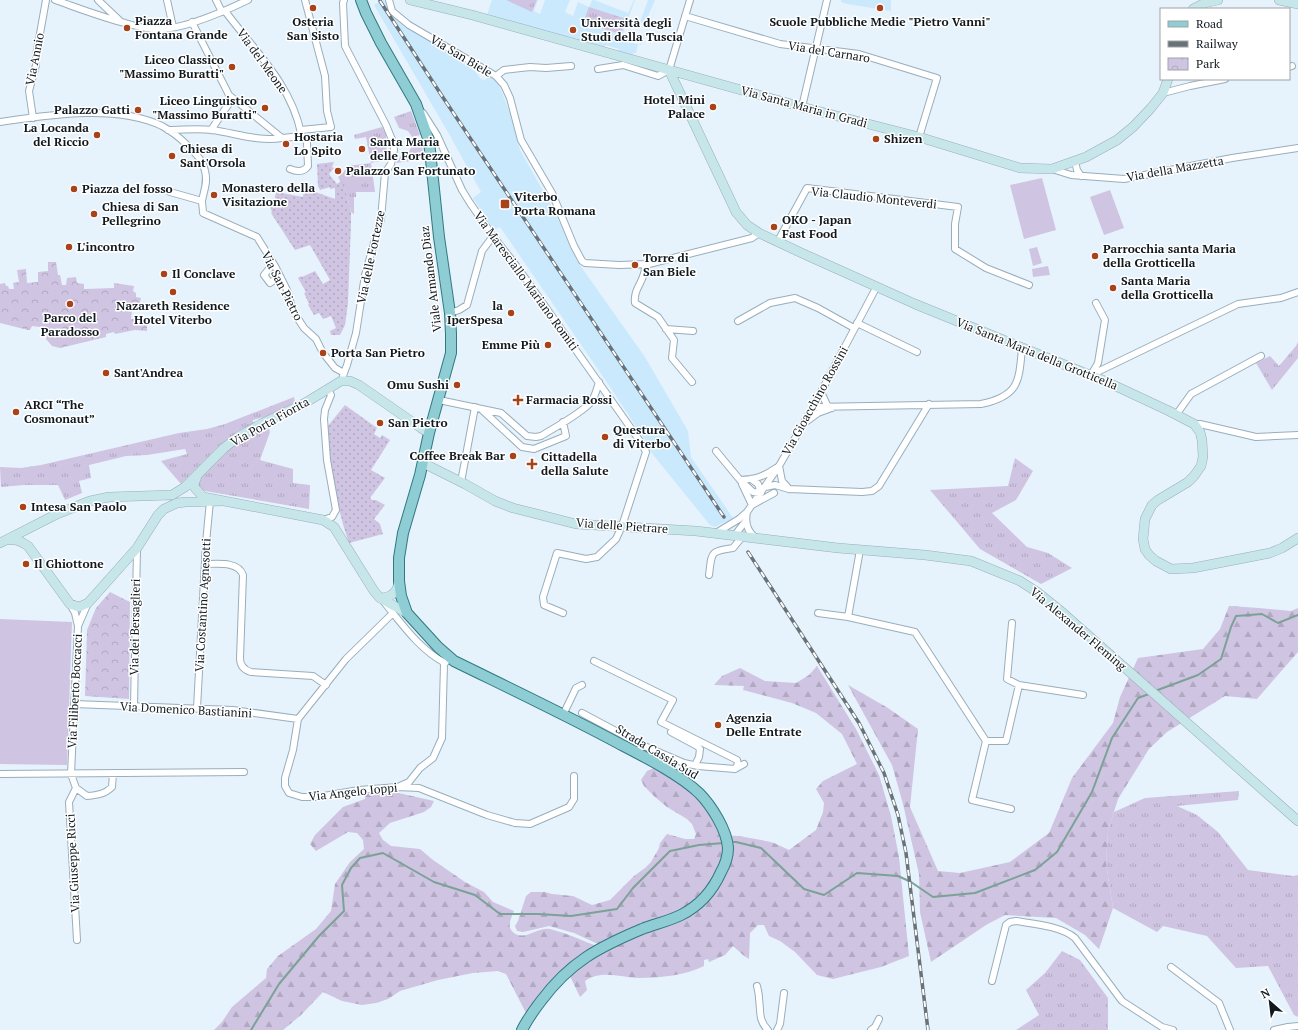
<svg xmlns="http://www.w3.org/2000/svg" width="1298" height="1030" viewBox="0 0 1298 1030" font-family="'PT Serif',serif">
<style>
.built{fill:#cbe9fd}
.grass{fill:url(#grass-tufts)}
.forest{fill:url(#forest-firs)}
.park{fill:url(#park-crowns)}
.garden{fill:url(#garden-dots)}
.pitch{fill:#cfc4e1}
.lines{fill:none;stroke-linecap:round;stroke-linejoin:round}
.stream{stroke:#7ba297;stroke-width:2}
.street-casing{stroke:#98aebc;stroke-width:8}
.secondary-casing{stroke:#98aebc;stroke-width:10}
.primary-casing{stroke:#327881;stroke-width:12}
.street{stroke:#fff;stroke-width:6}
.secondary{stroke:#c7e6e9;stroke-width:9}
.primary{stroke:#8ecdd3;stroke-width:10}
.rail-casing{stroke:#687279;stroke-width:3.5}
.rail{stroke:#fff;stroke-width:2;stroke-dasharray:6;stroke-linecap:butt}
.poi-dot{fill:#a84219;stroke:#fff;stroke-width:1.5}
.labels{text-anchor:middle;stroke-width:3;stroke-linejoin:round;paint-order:stroke}
.poi-label{font-size:12px;font-weight:bold;fill:#11191e;stroke:#fff;text-anchor:start}
.street-label{font-size:12px;fill:#11191e;stroke:#fff}
</style>
<defs>
<pattern id="grass-tufts" width="24" height="20" patternUnits="userSpaceOnUse"><rect width="24" height="20" fill="#cfc4e1"/><path d="M3 7l-1-3M5 7V3M7 7l1-3M15 17l-1-3M17 17v-4M19 17l1-3" fill="none" stroke="#b1a8c1"/></pattern>
<pattern id="forest-firs" width="22" height="20" patternUnits="userSpaceOnUse"><rect width="22" height="20" fill="#cfc4e1"/><path d="M5 1l3.5 6h-7zM16 11l3.5 6h-7z" fill="#b1a8c1"/></pattern>
<pattern id="park-crowns" width="20" height="18" patternUnits="userSpaceOnUse"><rect width="20" height="18" fill="#cfc4e1"/><path d="M2 6a3 3 0 1 1 6 0M12 15a3 3 0 1 1 6 0" fill="none" stroke="#b1a8c1"/></pattern>
<pattern id="garden-dots" width="8" height="8" patternUnits="userSpaceOnUse"><rect width="8" height="8" fill="#cfc4e1"/><path d="M2 2h.1M6 6h.1" fill="none" stroke="#b1a8c1" stroke-width="1.8" stroke-linecap="round"/></pattern>
</defs>
<rect width="100%" height="100%" fill="#e6f3fc"/>
<path class="built" d="M382,0H384L389,9L469,63L481,79L485,80L490,75L499,85L510,113L520,150L556,214L577,261L645,357L688,431L691,457L733,518L715,527L710,525L650,451L645,440L606,381L500,227L494,230L473,198L481,192L449,134L374,5Z
M492,0H506L532,11L537,0H538L534,11L540,14L545,0H570L565,12L573,16L578,2L589,7L592,0H594L628,13L634,0H635L621,39L640,45L659,0L641,45H638L636,53H633V56L618,52L619,49L606,45L604,48L487,15Z
M648,0H655L645,24L640,22Z
M841,0H891V11L847,4L841,2Z"/>
<path class="grass" d="M506,0H537L532,12Z
M589,7L626,19L621,34L583,23Z
M411,111L420,135L412,137L408,131L399,128L394,117Z
M382,127L386,134L387,157L384,160L371,163L375,192H356V197H354V214L351,212L346,192L338,177L342,174L348,166L371,163L366,137L355,139L354,135Z
M421,142L424,159L396,163L401,156L409,152L413,143Z
M1298,342V358L1272,390L1256,363L1270,356L1279,366L1296,346Z
M294,397L295,402L271,415L253,420V425L237,432L221,444L181,484L161,461L187,454L185,449L147,455L126,456L89,465L91,478L79,481L82,493L65,500L58,485H24L1,487L0,467L21,468L41,465L179,433L207,429L225,424Z
M268,425L270,432L260,460L293,469V483L310,485L309,509L205,491L198,487L199,478L211,465L240,440Z
M1015,458L1033,471L1016,500L992,513L1027,547L1048,553L1072,568L1041,584L980,549L930,490L1008,486Z
M1239,791L1238,800L1177,806L1197,815L1218,832L1248,870L1293,876L1298,875V1017L1294,1015L1268,966L1236,968L1207,936L1163,926L1157,932L1113,908L1106,863L1108,831L1114,812L1145,798Z
M1062,951L1080,960L1108,998V1030H1016L1039,1015L1026,990L1045,973Z"/>
<path class="forest" d="M1229,606L1259,608L1291,611L1298,608V652L1257,699L1225,696L1167,732L1149,749L1118,799L1108,831L1106,863L1113,908L1099,949L1085,935L1056,918L1005,915L986,925L931,962L920,912L919,874L903,804L892,765L848,685L888,708L918,729L910,807L938,871L960,873L1010,862L1049,833L1072,778L1113,723L1120,697L1138,658L1203,649L1220,629Z
M817,666L856,729L879,775L891,816L899,857L909,956L881,967L833,979L817,975L795,952L780,941L769,936L764,925H758L750,933L749,959L743,955L733,946L725,955L709,962L708,959L704,960V966C687,975 659,978 640,978C621,978 602,969 585,981L587,990L580,997L569,974L603,950L705,902L730,836C734,834 767,841 774,843C779,845 784,848 789,850L816,830L823,812L824,803L816,789L823,781L857,764L842,734L816,713L792,703L743,690L744,686L714,685L722,676L740,668L765,681L796,683L809,675Z
M654,768L685,787L704,806L714,824L722,842V854L718,870L708,888L689,907L600,945L574,933L549,926L523,932L517,931L515,926L518,921L526,896L531,892H545L552,894L573,896L592,905L610,900L634,876L645,868L651,862L659,848L660,843L667,834L685,839H694L696,834L692,824L687,819L667,807L655,797L644,786L641,780L647,771Z
M394,792L434,801L431,807L424,812L390,823L379,833L383,840L391,846L420,849L433,860L465,882L484,892L493,902L514,911C511,918 506,928 514,933C525,941 538,927 550,929C566,933 581,940 597,946L550,983L526,1013L506,974L498,971L473,973L438,980L400,991L388,999L376,1003L362,1005L342,1001L323,992L301,1015L283,1030H214L222,1022L232,1007L266,978L267,969L278,956L316,929L331,911L335,884L350,862L364,849L363,840L357,833L348,832L316,851L310,844L315,835L343,807L365,799L366,794Z"/>
<path class="park" d="M48,262H56L58,275H60L62,285H66L67,278L76,277L77,283L84,284V289L114,288V283L134,286L133,291L136,293V297L141,298L138,310H132L131,319H147V331L135,330L115,334L114,332L106,334V337L60,348L52,346L46,339L48,328L32,326L30,330H28L0,323V284L5,283L6,286H8L9,289H14L13,283L19,282L17,270L26,269L27,283L38,282V272L48,271Z
M110,592L130,602L129,699L85,696L87,630L96,608Z"/>
<path class="garden" d="M334,162L332,167L334,168L329,174L337,184L341,181L346,192L351,212V223L348,303L345,325L340,335H331L330,331L336,328L331,316L323,319L319,313L314,315L308,305L309,304L304,293L306,292L298,278L301,276L302,277L315,271L323,284L330,280L310,245L295,250L271,213L272,212L269,205L267,206L265,203L266,202H274L276,192L303,197L304,188L335,199V188L330,189V187L320,190L318,186L317,164Z
M345,405L377,428L374,434L380,438L382,435L390,440L371,470L385,478L370,498L372,500H376L385,505L374,519L380,524L383,534L349,543C336,506 330,467 327,427Z"/>
<path class="pitch" d="M1042,178L1056,230L1024,239L1010,185Z
M1110,190L1124,228L1104,235L1090,197Z
M1037,247L1042,263L1033,266L1029,249Z
M1048,266L1050,275L1033,277L1032,269Z
M0,619L72,622L67,765L0,764Z"/>
<g class="lines">
<path class="stream" d="M1155,691L1198,675L1221,659L1231,627L1236,616L1262,614L1278,623L1298,615
M730,842H736L761,848L804,889L824,895L857,873L898,876L911,882L933,897L975,893L1035,870L1057,852L1092,792L1112,738L1138,698L1149,694
M251,1030L279,984L319,936L344,911L342,885L351,868L360,858L383,853L434,882L475,895L500,914H538L571,916L617,909L633,888L670,851L699,845L724,843"/>
<defs>
<path id="street" d="M55,0C78,8 101,17 125,23C135,26 145,29 155,29C180,31 225,11 248,0
M98,0L120,21
M167,0L173,27
M216,0L222,12
M389,0L392,11L409,25L496,76L504,85L510,98L521,140L552,193L574,246L582,261L585,263L619,265L649,264L752,238L759,233
M225,11C254,50 291,84 301,133
M685,16L780,44L859,54L937,78L919,137
M192,22L229,95L282,138L302,136
M1289,67L1292,66
M598,69L623,65L658,76L669,70L690,0
M496,76L504,70L530,67L546,68L571,66
M1163,93L1190,86L1225,79
M802,107L827,0
M423,113L437,135L462,190L470,203L493,236L518,268L642,444L646,452L622,526L616,539L597,557L586,559L557,553L543,597L544,605L563,613
M33,118L29,91L36,65V56L46,0
M0,122C48,115 117,104 162,126C171,131 179,137 186,144C194,151 203,160 205,171C208,182 204,190 202,201C202,204 203,209 203,213L257,237L275,266L287,290L293,311L304,328L316,339L323,353L335,368L344,373
M168,130C183,130 198,128 212,130C235,133 258,142 282,138
M211,130L232,99
M301,130L331,127L327,111L325,76L305,0
M1075,161L1077,170L1081,176
M290,169C297,172 304,172 308,166L307,143L305,138L302,136
M1052,169L1071,175L1124,179L1232,158L1298,148
M170,192L202,201
M778,241L807,188L958,207L955,224V249L986,268L1029,285
M273,264L264,275L270,283L280,276
M645,265C646,281 633,287 635,303L658,317L674,340L672,358L692,382
M450,313L459,310L467,305L482,251L493,236
M738,321L770,303L795,298L818,308L854,328
M857,323L917,352
M666,329L693,331
M1091,375L1238,304L1281,298L1298,292
M1091,375L1098,363L1105,320L1096,303
M343,376L347,365L356,333L365,275L381,219L385,173L391,164L394,150L393,142L386,125L345,46L343,3L344,0
M821,392L827,405L832,408
M439,400L501,413L527,436L536,437L541,436C554,428 582,413 591,402C595,397 597,389 599,382
M813,407L981,404C1019,396 1019,382 1022,348
M481,409L522,447L534,449L566,436L563,422
M1176,415L1191,394L1261,356
M807,421L818,413L829,409
M1194,424H1200L1256,437L1298,435
M716,451L740,480L753,492L761,493L758,484L751,479
M779,466L782,481L789,489
M740,480C756,479 763,477 776,468
M461,482L475,407
M742,484L752,505L774,493
M765,487L775,485L789,489L862,492L872,491L879,486L929,404
M747,512C745,522 747,531 755,537
M323,520L332,517L336,510L327,460L324,419L325,410L331,395L328,389
M716,533L739,519L747,512L779,466L813,407L877,286
M734,536L745,522
M860,550L848,617L915,632L986,741H1006L1019,685
M205,564C217,564 238,561 243,575L240,658C240,665 244,670 251,672L313,676L326,685
M709,575C712,553 709,551 733,548L742,537
M384,602C402,624 419,649 445,663
M88,603L78,626L71,774L76,788L87,796C98,795 105,794 112,787L113,773
M70,604L75,613L78,626
M393,613L346,659L298,719L293,750L285,778V786L289,793L302,797H318L359,790L398,787L419,788L487,815L515,823L530,824L569,807L574,799V776
M818,613L848,617
M1012,623L1007,679L1019,685L1083,695
M594,661L673,700L661,722L737,760L738,764L735,769
M74,704L233,710L298,719
M134,707L137,548
M197,708L206,543L210,501
M582,713L642,745
M563,715L576,688L582,685
M671,732L697,746L700,749L699,757L695,765
M986,741L972,800L1011,809
M638,753L642,745L684,763L698,766L735,769L744,764
M0,774L244,772
M400,786L409,782L420,768L433,758L442,738L444,664L450,658
M76,788L69,802L77,940
M1171,967L1219,1003L1230,1030
M992,981L1006,925L1010,922L1016,921C1034,924 1061,926 1075,938L1122,1001L1162,1027L1173,1030
M757,986C758,990 759,995 759,999C761,1012 758,1020 768,1030
M777,1030L780,1024L784,993
M871,1030L875,1027L879,1019
M1274,1030L1288,1027L1298,1026"/>
<path id="secondary" d="M410,0L472,15L802,107L919,137L1020,168L1052,169L1086,157L1117,140L1133,127L1151,108L1163,93L1168,79
M1279,0L1298,4
M1193,9L1205,3L1218,0
M669,70L736,212L747,225L759,233L806,255L915,304L1107,382L1169,411L1194,424L1200,432L1202,440L1203,457L1201,466L1194,476L1188,482L1158,500L1152,505L1145,519L1143,539L1145,549L1149,555L1156,561L1171,569L1193,568L1270,553L1282,548L1298,538
M423,463L465,484L495,501L513,508L576,524L696,531L838,548L925,555L971,561L1020,581L1037,592L1063,613L1298,821
M197,476L194,484L195,488L203,497L323,520L334,527L374,591L380,598L407,613
M7,540C16,539 21,541 28,546L70,604L79,607L88,603L137,548L158,515L164,509L177,503L186,502L223,501
M0,543L57,514L90,501L109,497L172,495L185,487L224,448L238,437L261,424L305,403L341,381H350L359,385L421,428L429,433
M380,598C391,598 398,592 399,581"/>
<path id="primary" d="M361,0L366,13L381,43L416,104L429,141L439,237L450,313L451,334V353L429,433L420,475L403,533L399,558V581L401,596L407,613L438,647L454,661C509,688 564,714 618,743C643,756 679,774 699,793C711,805 727,830 728,848C728,856 725,865 721,872C713,890 699,906 681,915C669,921 655,924 642,929C599,947 570,962 541,1001C534,1010 527,1020 522,1030"/>
</defs>
<use href="#street" class="street-casing"/>
<use href="#secondary" class="secondary-casing"/>
<use href="#primary" class="primary-casing"/>
<use href="#street" class="street"/>
<use href="#secondary" class="secondary"/>
<use href="#primary" class="primary"/>
<defs>
<path id="rail" d="M380,1L444,99L724,517
M748,552L859,723L884,773L898,815L906,853L928,1030"/>
</defs>
<use href="#rail" class="rail-casing"/>
<use href="#rail" class="rail"/>
</g>
<g class="poi-dot">
<circle cx="313" cy="8" r="4"/>
<circle cx="880" cy="8" r="4"/>
<circle cx="127" cy="28" r="4"/>
<circle cx="573" cy="30" r="4"/>
<circle cx="232" cy="67" r="4"/>
<circle cx="713" cy="107" r="4"/>
<circle cx="265" cy="108" r="4"/>
<circle cx="138" cy="110" r="4"/>
<circle cx="97" cy="135" r="4"/>
<circle cx="876" cy="139" r="4"/>
<circle cx="286" cy="144" r="4"/>
<circle cx="362" cy="149" r="4"/>
<circle cx="172" cy="156" r="4"/>
<circle cx="338" cy="171" r="4"/>
<circle cx="74" cy="189" r="4"/>
<circle cx="214" cy="195" r="4"/>
<rect x="500" y="199" width="10" height="10" rx="2"/>
<circle cx="94" cy="214" r="4"/>
<circle cx="774" cy="227" r="4"/>
<circle cx="69" cy="247" r="4"/>
<circle cx="1095" cy="256" r="4"/>
<circle cx="635" cy="265" r="4"/>
<circle cx="164" cy="274" r="4"/>
<circle cx="1113" cy="288" r="4"/>
<circle cx="173" cy="292" r="4"/>
<circle cx="70" cy="304" r="4"/>
<circle cx="511" cy="313" r="4"/>
<circle cx="548" cy="345" r="4"/>
<circle cx="323" cy="353" r="4"/>
<circle cx="106" cy="373" r="4"/>
<circle cx="457" cy="385" r="4"/>
<path d="M516 394h4v4h4v4h-4v4h-4v-4h-4v-4h4z"/>
<circle cx="16" cy="412" r="4"/>
<circle cx="380" cy="423" r="4"/>
<circle cx="605" cy="437" r="4"/>
<circle cx="513" cy="456" r="4"/>
<path d="M530 458h4v4h4v4h-4v4h-4v-4h-4v-4h4z"/>
<circle cx="23" cy="507" r="4"/>
<circle cx="26" cy="564" r="4"/>
<circle cx="718" cy="725" r="4"/>
</g>
<g class="labels">
<g class="poi-label">
<text x="135" y="25">Piazza<tspan x="135" dy="14">Fontana Grande</tspan></text>
<text x="313" y="26" text-anchor="middle">Osteria<tspan x="313" dy="14">San Sisto</tspan></text>
<text x="880" y="26" text-anchor="middle">Scuole Pubbliche Medie "Pietro Vanni"</text>
<text x="581" y="27">Università degli<tspan x="581" dy="14">Studi della Tuscia</tspan></text>
<text x="224" y="64" text-anchor="end">Liceo Classico<tspan x="224" dy="14">"Massimo Buratti"</tspan></text>
<text x="705" y="104" text-anchor="end">Hotel Mini<tspan x="705" dy="14">Palace</tspan></text>
<text x="257" y="105" text-anchor="end">Liceo Linguistico<tspan x="257" dy="14">"Massimo Buratti"</tspan></text>
<text x="130" y="114" text-anchor="end">Palazzo Gatti</text>
<text x="89" y="132" text-anchor="end">La Locanda<tspan x="89" dy="14">del Riccio</tspan></text>
<text x="294" y="141">Hostaria<tspan x="294" dy="14">Lo Spito</tspan></text>
<text x="884" y="143">Shizen</text>
<text x="370" y="146">Santa Maria<tspan x="370" dy="14">delle Fortezze</tspan></text>
<text x="180" y="153">Chiesa di<tspan x="180" dy="14">Sant'Orsola</tspan></text>
<text x="346" y="175">Palazzo San Fortunato</text>
<text x="222" y="192">Monastero della<tspan x="222" dy="14">Visitazione</tspan></text>
<text x="82" y="193">Piazza del fosso</text>
<text x="514" y="201">Viterbo<tspan x="514" dy="14">Porta Romana</tspan></text>
<text x="102" y="211">Chiesa di San<tspan x="102" dy="14">Pellegrino</tspan></text>
<text x="782" y="224">OKO - Japan<tspan x="782" dy="14">Fast Food</tspan></text>
<text x="77" y="251">L'incontro</text>
<text x="1103" y="253">Parrocchia santa Maria<tspan x="1103" dy="14">della Grotticella</tspan></text>
<text x="643" y="262">Torre di<tspan x="643" dy="14">San Biele</tspan></text>
<text x="172" y="278">Il Conclave</text>
<text x="1121" y="285">Santa Maria<tspan x="1121" dy="14">della Grotticella</tspan></text>
<text x="173" y="310" text-anchor="middle">Nazareth Residence<tspan x="173" dy="14">Hotel Viterbo</tspan></text>
<text x="503" y="310" text-anchor="end">la<tspan x="503" dy="14">IperSpesa</tspan></text>
<text x="70" y="322" text-anchor="middle">Parco del<tspan x="70" dy="14">Paradosso</tspan></text>
<text x="540" y="349" text-anchor="end">Emme Più</text>
<text x="331" y="357">Porta San Pietro</text>
<text x="114" y="377">Sant'Andrea</text>
<text x="449" y="389" text-anchor="end">Omu Sushi</text>
<text x="526" y="404">Farmacia Rossi</text>
<text x="24" y="409">ARCI “The<tspan x="24" dy="14">Cosmonaut”</tspan></text>
<text x="388" y="427">San Pietro</text>
<text x="613" y="434">Questura<tspan x="613" dy="14">di Viterbo</tspan></text>
<text x="505" y="460" text-anchor="end">Coffee Break Bar</text>
<text x="541" y="461">Cittadella<tspan x="541" dy="14">della Salute</tspan></text>
<text x="31" y="511">Intesa San Paolo</text>
<text x="34" y="568">Il Ghiottone</text>
<text x="726" y="722">Agenzia<tspan x="726" dy="14">Delle Entrate</tspan></text>
</g>
<g class="street-label">
<text transform="translate(829 52) rotate(9)" y="4">Via del Carnaro</text>
<text transform="translate(461 56) rotate(31)" y="4">Via San Biele</text>
<text transform="translate(35 59) rotate(-79)" y="4">Via Annio</text>
<text transform="translate(262 61) rotate(54)" y="4">Via del Meone</text>
<text transform="translate(804 107) rotate(15)" y="4">Via Santa Maria in Gradi</text>
<text transform="translate(1175 169) rotate(-10)" y="4">Via della Mazzetta</text>
<text transform="translate(874 198) rotate(6)" y="4">Via Claudio Monteverdi</text>
<text transform="translate(371 257) rotate(-78)" y="4">Via delle Fortezze</text>
<text transform="translate(431 279) rotate(-97)" y="4">Viale Armando Diaz</text>
<text transform="translate(526 281) rotate(54)" y="4">Via Maresciallo Mariano Romiti</text>
<text transform="translate(282 286) rotate(63)" y="4">Via San Pietro</text>
<text transform="translate(1037 354) rotate(22)" y="4">Via Santa Maria della Grotticella</text>
<text transform="translate(815 401) rotate(-61)" y="4">Via Gioacchino Rossini</text>
<text transform="translate(270 422) rotate(-29)" y="4">Via Porta Fiorita</text>
<text transform="translate(622 526) rotate(4)" y="4">Via delle Pietrare</text>
<text transform="translate(203 605) rotate(-87)" y="4">Via Costantino Agnesotti</text>
<text transform="translate(135 627) rotate(-89)" y="4">Via dei Bersaglieri</text>
<text transform="translate(1078 629) rotate(40)" y="4">Via Alexander Fleming</text>
<text transform="translate(75 691) rotate(-87)" y="4">Via Filiberto Boccacci</text>
<text transform="translate(186 710) rotate(3)" y="4">Via Domenico Bastianini</text>
<text transform="translate(657 752) rotate(31)" y="4">Strada Cassia Sud</text>
<text transform="translate(353 792) rotate(-6)" y="4">Via Angelo Ioppi</text>
<text transform="translate(73 863) rotate(-93)" y="4">Via Giuseppe Ricci</text>
</g>
</g>
<rect x="1160" y="8" width="130" height="72" fill="#ffffff" stroke="#a0a3a5"/>
<rect x="1168" y="21" width="20" height="6" fill="#8ecdd3" stroke="#a0a3a5"/>
<text x="1196" y="28" font-size="12" fill="#11191e">Road</text>
<rect x="1168" y="41" width="20" height="6" fill="#687279" stroke="#a0a3a5"/>
<text x="1196" y="48" font-size="12" fill="#11191e">Railway</text>
<rect x="1168" y="58" width="20" height="12" fill="url(#park-crowns)" stroke="#a0a3a5"/>
<text x="1196" y="68" font-size="12" fill="#11191e">Park</text>
<g transform="translate(1270 1002) rotate(332)" stroke="#ffffff" stroke-width="3" paint-order="stroke">
<path d="M0-3L7 15L0 10L-7 15Z" fill="#11191e"/>
<text y="-6" font-size="11" font-weight="bold" text-anchor="middle" fill="#11191e">N</text>
</g>
</svg>
